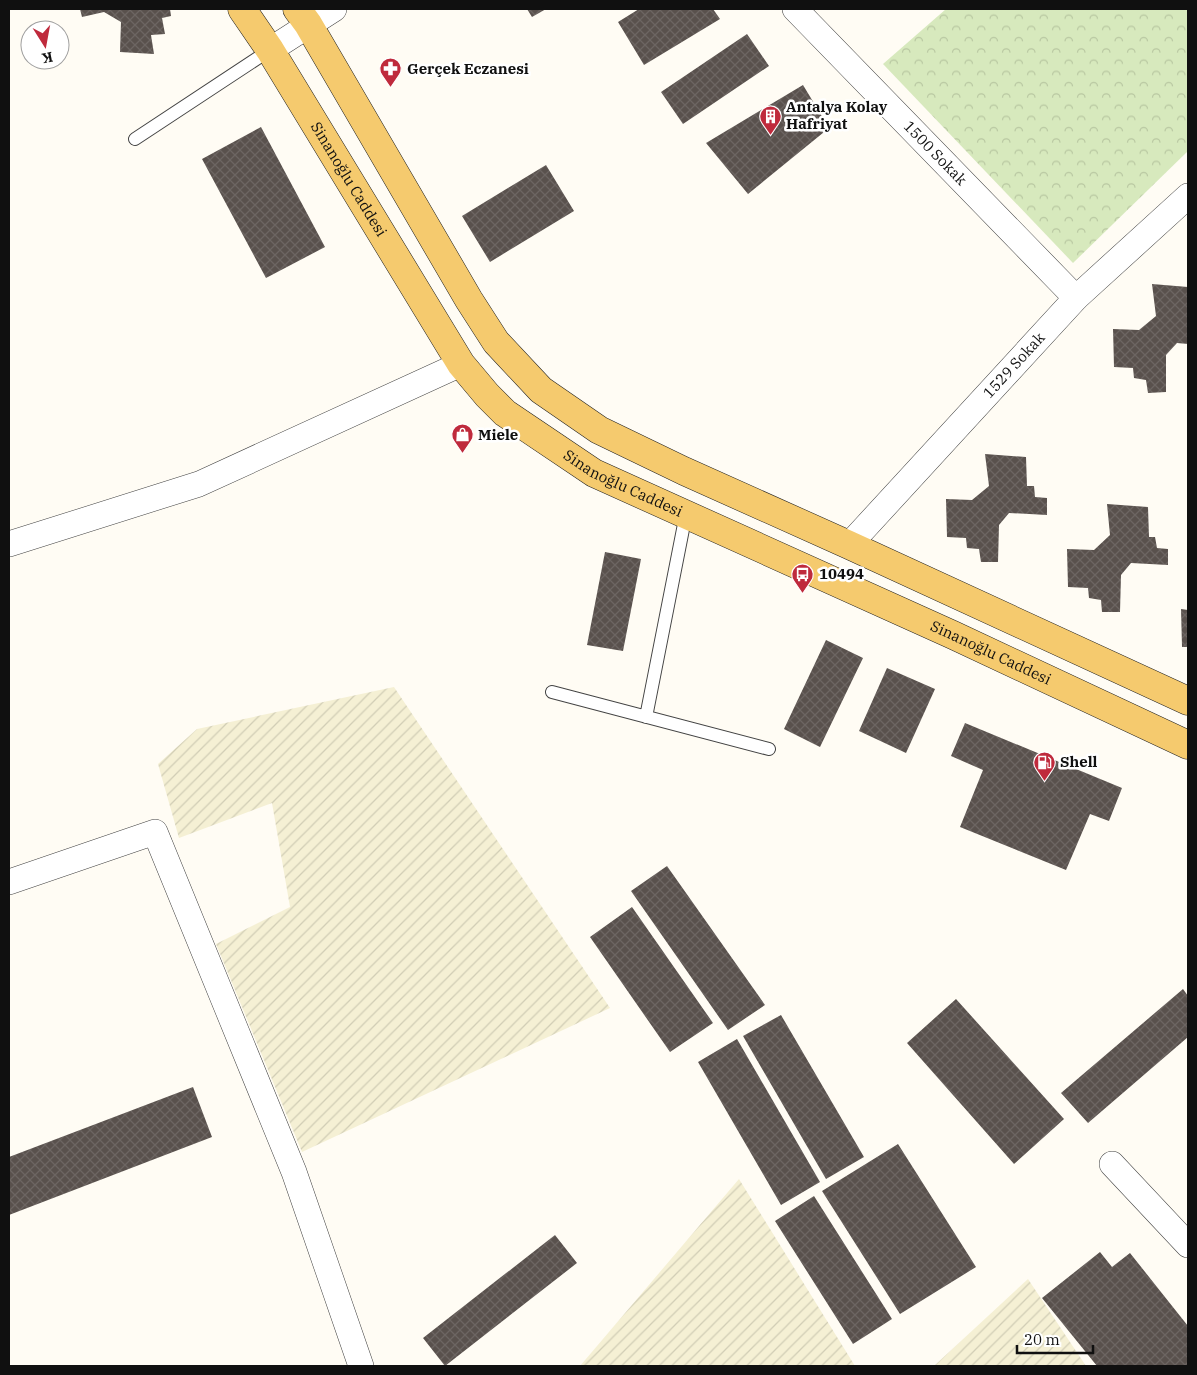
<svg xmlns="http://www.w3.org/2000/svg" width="1197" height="1375" viewBox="0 0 1197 1375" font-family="'IBM Plex Serif',serif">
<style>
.farmland{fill:url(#farmland-furrows)}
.park{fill:url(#park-crowns)}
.building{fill:url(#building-cross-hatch)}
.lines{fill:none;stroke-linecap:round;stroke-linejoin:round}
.lane-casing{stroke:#434343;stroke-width:14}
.street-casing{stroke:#434343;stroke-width:26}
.primary-casing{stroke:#212121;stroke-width:29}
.lane{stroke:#fff;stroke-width:12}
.street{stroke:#fff;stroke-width:25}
.primary{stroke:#f5ca6e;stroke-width:28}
.labels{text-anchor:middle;stroke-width:5;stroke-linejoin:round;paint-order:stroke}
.poi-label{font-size:15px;font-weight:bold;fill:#101010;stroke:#fff;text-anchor:start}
.street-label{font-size:15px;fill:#101010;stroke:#fff}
</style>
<defs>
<pattern id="farmland-furrows" width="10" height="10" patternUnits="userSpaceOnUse" patternTransform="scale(1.25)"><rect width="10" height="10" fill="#f5f0d4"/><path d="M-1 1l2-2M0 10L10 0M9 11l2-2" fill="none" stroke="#d1cdb5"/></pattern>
<pattern id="park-crowns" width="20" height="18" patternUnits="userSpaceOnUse" patternTransform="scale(1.25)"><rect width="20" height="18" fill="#d7e9bd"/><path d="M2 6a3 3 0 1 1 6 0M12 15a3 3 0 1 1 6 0" fill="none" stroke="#b8c7a1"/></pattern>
<pattern id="building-cross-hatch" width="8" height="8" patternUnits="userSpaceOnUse" patternTransform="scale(1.25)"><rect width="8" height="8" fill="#59514d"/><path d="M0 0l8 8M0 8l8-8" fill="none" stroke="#6c6562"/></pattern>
</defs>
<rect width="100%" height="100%" fill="#fffcf4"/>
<path class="farmland" d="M394,687L610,1008L302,1152L216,944L290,907L272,803L179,838L158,764L197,729Z
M739,1179L855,1366H580Z
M1028,1279L1086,1366H934Z"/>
<path class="park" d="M946,9H1188V151L1073,263L883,64Z"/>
<path class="building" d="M80,9H170L171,16L162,18L165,34L151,35L154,54L120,52L121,22L104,12L82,17Z
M527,9H546L532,17Z
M639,9H713L720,19L644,65L618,22Z
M747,34L769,66L683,124L661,92Z
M803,85L829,128L748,194L706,143Z
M261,127L325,247L266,278L202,159Z
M546,165L574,211L490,262L462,216Z
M1152,284L1188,287V344L1177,343L1166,355V392L1148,393L1146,380L1134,378L1133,368L1114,367L1113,329L1139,330L1156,316Z
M985,454L1026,457L1027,486H1034L1035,497L1047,498V515L1009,513L999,525L998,562H981L979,549L967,548L966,538L947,537L946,499L972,500L989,486Z
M1107,504L1148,507L1149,537H1155L1157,548L1168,549V565L1131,563L1121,575L1120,612H1102L1101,600L1089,598L1088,588L1068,587L1067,549L1094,550L1110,535Z
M605,552L641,559L623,651L587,645Z
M1181,609L1188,610V647H1182Z
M826,640L863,658L820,747L784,729Z
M887,668L935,689L906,753L859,731Z
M965,723L1122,788L1109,821L1090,814L1066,870L960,827L983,770L951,756Z
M667,866L765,1005L728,1030L631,891Z
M632,907L713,1023L670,1052L590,937Z
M1183,989L1188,996V1037L1088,1123L1061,1093Z
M956,999L1064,1119L1014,1164L907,1043Z
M781,1015L864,1157L826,1179L743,1036Z
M737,1039L820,1182L781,1205L698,1062Z
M193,1087L212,1137L9,1215V1157Z
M898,1144L976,1267L900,1314L822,1191Z
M814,1196L892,1319L853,1344L775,1221Z
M555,1235L577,1263L445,1366L423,1338Z
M1100,1252L1112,1267L1130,1253L1188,1326V1366H1097L1042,1298Z"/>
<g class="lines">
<defs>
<path id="lane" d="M135,139L270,50
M552,692L769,749
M646,717L686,514"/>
<g id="street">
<path id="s1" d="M795,9L1076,298"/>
<path d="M270,50L334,9"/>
<path d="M9,544L199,484L461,364"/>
<path id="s2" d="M849,545L1076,298L1188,196"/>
<path d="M9,882L155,832L294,1172L361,1366"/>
<path d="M1112,1164L1188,1245"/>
</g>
<g id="primary">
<path id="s3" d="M242,9L270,50L461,364L487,395L505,413L594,473L953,635L1188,745"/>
<path d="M297,9L308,24L469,300L496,342L541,390L599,430L684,471L849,545L1188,701"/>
</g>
</defs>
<use href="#lane" class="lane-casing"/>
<use href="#street" class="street-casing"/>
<use href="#primary" class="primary-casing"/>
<use href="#lane" class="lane"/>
<use href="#street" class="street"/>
<use href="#primary" class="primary"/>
</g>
<defs>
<symbol id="pharmacy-pin" viewBox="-11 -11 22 30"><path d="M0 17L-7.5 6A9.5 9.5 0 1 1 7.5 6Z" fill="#bf2a3c" stroke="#fff"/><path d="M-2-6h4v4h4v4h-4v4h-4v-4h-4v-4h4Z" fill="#fff"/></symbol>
<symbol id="building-pin" viewBox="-11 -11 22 30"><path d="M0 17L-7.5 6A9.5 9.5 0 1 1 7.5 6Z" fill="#bf2a3c" stroke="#fff"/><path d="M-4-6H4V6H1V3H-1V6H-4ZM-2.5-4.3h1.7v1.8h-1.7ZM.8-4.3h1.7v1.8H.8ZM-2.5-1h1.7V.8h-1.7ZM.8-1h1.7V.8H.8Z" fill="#fff"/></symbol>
<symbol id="shop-pin" viewBox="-11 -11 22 30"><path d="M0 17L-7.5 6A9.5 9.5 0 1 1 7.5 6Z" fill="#bf2a3c" stroke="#fff"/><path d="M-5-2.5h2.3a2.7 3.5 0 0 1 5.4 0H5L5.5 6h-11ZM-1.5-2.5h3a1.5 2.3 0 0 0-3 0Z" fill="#fff"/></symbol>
<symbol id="bus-pin" viewBox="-11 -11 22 30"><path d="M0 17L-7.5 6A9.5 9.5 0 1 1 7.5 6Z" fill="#bf2a3c" stroke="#fff"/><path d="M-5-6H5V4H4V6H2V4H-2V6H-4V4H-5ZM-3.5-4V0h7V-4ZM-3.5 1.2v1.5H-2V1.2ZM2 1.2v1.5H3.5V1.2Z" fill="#fff"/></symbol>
<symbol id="fuel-pin" viewBox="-11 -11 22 30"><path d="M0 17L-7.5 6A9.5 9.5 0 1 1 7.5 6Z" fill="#bf2a3c" stroke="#fff"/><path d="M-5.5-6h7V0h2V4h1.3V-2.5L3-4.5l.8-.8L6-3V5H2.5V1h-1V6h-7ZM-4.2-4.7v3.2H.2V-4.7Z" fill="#fff"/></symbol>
</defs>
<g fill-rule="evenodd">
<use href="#pharmacy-pin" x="378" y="56" width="25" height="34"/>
<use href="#building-pin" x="758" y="104" width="25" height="34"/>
<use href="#shop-pin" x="450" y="422" width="25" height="34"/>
<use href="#bus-pin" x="790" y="562" width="25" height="34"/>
<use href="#fuel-pin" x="1032" y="750" width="25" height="34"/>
</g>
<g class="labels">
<g class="poi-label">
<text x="407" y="74">Gerçek Eczanesi</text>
<text x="786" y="112">Antalya Kolay<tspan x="786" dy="17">Hafriyat</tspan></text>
<text x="478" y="440">Miele</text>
<text x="819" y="579">10494</text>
<text x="1060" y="767">Shell</text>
</g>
<g class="street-label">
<text dy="5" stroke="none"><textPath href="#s1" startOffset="201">1500 Sokak</textPath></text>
<text dy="5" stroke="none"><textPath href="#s3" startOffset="201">Si̇nanoğlu Caddesi</textPath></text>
<text dy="5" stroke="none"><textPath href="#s2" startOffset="244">1529 Sokak</textPath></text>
<text dy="5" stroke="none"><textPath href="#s3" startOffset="621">Si̇nanoğlu Caddesi</textPath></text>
<text dy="5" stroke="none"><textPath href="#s3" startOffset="1026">Si̇nanoğlu Caddesi</textPath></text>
</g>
</g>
<rect width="1197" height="1375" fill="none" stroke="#101010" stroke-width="20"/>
<g transform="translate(45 45) rotate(169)"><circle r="24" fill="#ffffff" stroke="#9f9f9f"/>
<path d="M0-4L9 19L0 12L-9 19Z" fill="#bf2a3c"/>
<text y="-8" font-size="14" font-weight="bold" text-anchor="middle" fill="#101010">K</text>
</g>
<path d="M1017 1345v8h76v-8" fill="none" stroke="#101010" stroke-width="2.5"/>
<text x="1024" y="1345" font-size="15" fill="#101010" stroke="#ffffff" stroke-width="4" paint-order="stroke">20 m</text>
</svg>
